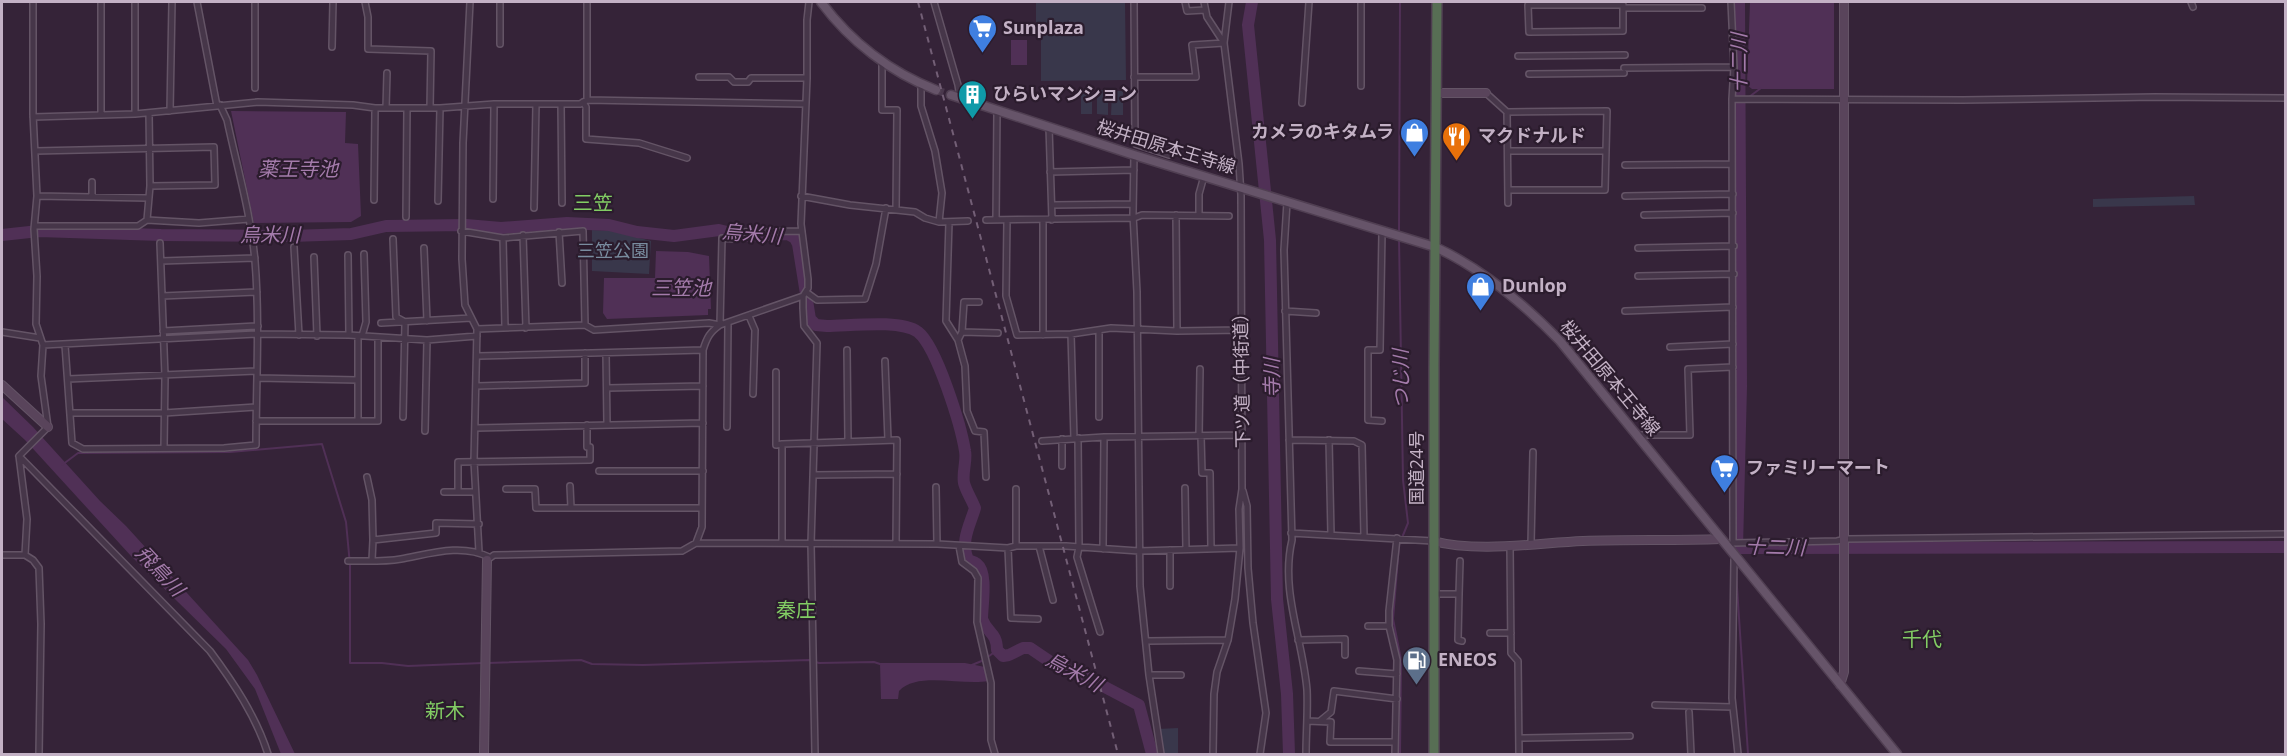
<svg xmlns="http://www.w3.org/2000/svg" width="2287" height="756" viewBox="0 0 2287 756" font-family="'Open Sans','Noto Sans JP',sans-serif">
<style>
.green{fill:#39374b}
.water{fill:#503056}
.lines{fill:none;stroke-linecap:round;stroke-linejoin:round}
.stream{stroke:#503056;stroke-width:2}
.river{stroke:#503056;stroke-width:12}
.primary-tunnel{stroke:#4a384d;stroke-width:8;stroke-dasharray:8 4;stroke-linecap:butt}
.street-casing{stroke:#645466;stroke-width:8}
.secondary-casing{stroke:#645466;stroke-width:10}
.primary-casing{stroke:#503f52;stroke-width:11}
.highway-casing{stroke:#4e3e50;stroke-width:12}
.street{stroke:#463649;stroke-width:5}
.secondary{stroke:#59445b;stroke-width:8}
.primary{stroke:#665469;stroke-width:8}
.highway{stroke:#576e54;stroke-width:9}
.rail{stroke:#735f76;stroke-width:2;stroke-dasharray:6 6;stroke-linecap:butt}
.labels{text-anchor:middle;stroke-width:4.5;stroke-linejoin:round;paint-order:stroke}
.poi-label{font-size:18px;font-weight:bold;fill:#c3b1c5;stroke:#2b1c2d;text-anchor:start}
.street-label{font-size:18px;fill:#c3b1c5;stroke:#2b1c2d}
.park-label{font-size:18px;fill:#798c9f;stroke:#2b1c2d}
.water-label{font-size:20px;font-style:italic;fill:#a47bab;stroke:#2b1c2d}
.neighbourhood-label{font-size:20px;fill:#82cd64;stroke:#2b1c2d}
</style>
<rect width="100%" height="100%" fill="#352338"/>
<path class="green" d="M1125,2L1126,80L1041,81V38H1036V3Z
M1081,90H1092V114H1081Z
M1097,90H1108V115L1097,114Z
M1112,91H1123V115H1111Z
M2194,196L2195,205L2093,207V199Z
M592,230L613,231L651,241L649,274L592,271Z
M1178,728V754H1164L1158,729Z"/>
<path class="water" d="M1750,2H1834V89H1752L1747,85Z
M1011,40H1027V65H1011Z
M231,111L346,112L345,143L358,144L361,216L351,222L254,223Z
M656,251L688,252L709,256L711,309H708V315L607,319L603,313L604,278H655Z
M2,397L33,427L100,501L126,526L248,660L257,675L295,754H281L255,689L226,649L131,556L25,440L2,419Z
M880,663H965L985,667L988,681C963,686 917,671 899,691L898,699H881Z"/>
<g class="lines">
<path class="stream" d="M1749,97L1761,88
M1399,233L1400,2
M1399,238L1403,480L1408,523L1399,545L1393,619L1401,660L1400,754
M62,465L78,453L230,452L322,444L346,522L350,565V663H382L408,666L483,663
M1736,572L1748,754
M488,663L581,660L592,664L643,665L809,660L819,663L874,662L880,664
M972,665L984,660L997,650"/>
<path class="river" d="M1252,2L1248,25L1270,240L1277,599L1287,694L1289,754
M1739,2L1741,386L1737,548L2286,547
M2,235L39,231L161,235L291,236L351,234L386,226L466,225L501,228L567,223L609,225L637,232L674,236L719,230L743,236L788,234L795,238L798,244L810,319L816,325L827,326C849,326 900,319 918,332C937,347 961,426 965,451C967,461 962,472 964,483C966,491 972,500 975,508C970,525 960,541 968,560C971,561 974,562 977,564C988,572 982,606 982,619C987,633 997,632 997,650L1003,656L1009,655L1023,648H1030L1058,667L1082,675L1139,705L1152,754"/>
<path class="primary-tunnel" d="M936,90L951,95"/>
<defs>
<path id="street" d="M197,2L217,106
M255,2V88
M365,2L368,17V49L431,51L430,108
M470,2L463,143L462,259L465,305L477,329L474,461L479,552
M500,2V44
M809,2L807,20V78L801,224L808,279V288L803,296V308L804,326L817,343L811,544L815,754
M934,2L958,85L960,98
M1134,2L1135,144L1169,155
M1185,2L1187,11L1205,10
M1204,2L1207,17L1224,43
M1361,2V86
M1731,2L1734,67L1732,99L1733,543
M2191,2L2193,7
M1528,5H1623V31L1529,32Z
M1623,8H1702
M332,47L333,2
M1518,56L1625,55
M882,61V110H897L896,209
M1624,68L1734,67
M1529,74L1624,73
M699,77H729L734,82H748L751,78H807
M1134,77H1196L1192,45L1224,43
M921,84V106L935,151L942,193L939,222
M1486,93L1507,112L1508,203
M1732,99L1963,100L2155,97L2286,98
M587,100V2
M583,102L586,107V139L639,143L687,158
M1302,103L1309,2
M561,104L562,203
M386,108L387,73
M170,111L172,2
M1507,112L1607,111L1605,190H1508
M149,113L150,186L147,220L199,223L249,219
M135,114V2
M101,115V2
M33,117L135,114L258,102L353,105L375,108H440L494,104H580L587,100L806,104
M1049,127L1052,220
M35,151L214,147L215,185L150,186
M1508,151H1606
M1134,155L1133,214L1137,292L1140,586L1149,675L1161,754
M1625,165L1732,164
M1050,172L1134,170
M37,196L148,198
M801,196L850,205L915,212L925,218L939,222L968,221
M1625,196L1733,194
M92,197V182
M493,199L494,104
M374,200L375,108
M438,201L440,108
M1287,202L1284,250L1292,540C1280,591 1303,640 1307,690C1308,711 1306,733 1306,754
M1052,205L1133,204
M534,208L536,104
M1176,215L1177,331
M1199,215V194L1204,176
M1644,215L1733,213
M406,217L407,108
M986,220L1134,218L1142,215L1229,216
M996,220L997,110
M1007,220L1006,296L1017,335L1071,334L1111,328L1177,331L1241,330
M1043,220V335
M949,222L946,321L958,340L965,366L967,411L975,431L984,432L986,477
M36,226H138L147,220
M461,231L503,238L583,231L585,325
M559,232L562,283
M523,235L526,328
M503,238L505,328
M393,239L396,317L405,322L403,417
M160,243L165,376L164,448
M294,247L299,335
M424,248L427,321
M1638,248L1734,246
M348,255L349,335
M314,257L317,336
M161,261L255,258
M1638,276L1734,274
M806,292L817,300L865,299L876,264L886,208
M162,296L257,292
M1285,311L1316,313
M1625,311L1733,307
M749,316L755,330L753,394
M381,323L471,318
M477,329L585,325L594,330L709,323L720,325L722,238L736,239L741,232L802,231
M1099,330V417
M163,331L258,326
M2,332L40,338
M962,332L998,333
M1071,334L1074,439
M362,336L366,322L364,254
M958,340L962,332L964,302H979
M43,345L258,334L349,335L427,340L477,336
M65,345L72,443L83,449L224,448L256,445C256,384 260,322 255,261C251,214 237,167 227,120L220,105
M1670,347L1733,344
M847,350L848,441
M606,353L607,425
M478,356L703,350
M885,361L888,440
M776,372V445L782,444
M257,378L358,380
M68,379L257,371
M477,386L585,383V353
M607,388L703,386
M70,413H164L256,407
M256,421H378V337
M358,421V336
M1382,421L1368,420V350H1380L1382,232
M727,427L728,323
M476,428L703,423
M425,431L427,340
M1637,435H1690L1688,369L1733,367
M1199,436L1200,369
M1201,436L1202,473H1210L1211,549
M1078,438L1079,547L1077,557L1100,632
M1062,439V466
M1289,440L1354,441L1362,445L1364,536
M1329,440L1331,535
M1042,441L1104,437L1242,435
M19,456L210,651C233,682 256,716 268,754
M599,471H703
M813,475L897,474
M367,477L372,500L373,540
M570,486L571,508
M936,487L937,544
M1185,488L1186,549
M506,489H535L536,508H702
M1243,491L1247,506L1248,568L1253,623L1266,713L1260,754
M444,492H475
M458,492V462L590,460V447H587V425
M1291,533L1433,541
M696,543L702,527L703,350C707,337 710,332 720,325L803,296
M782,543V444L897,440L896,544
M1531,544L1533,452
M1726,545L1733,543L1837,541L1846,539L2286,534
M959,546L962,562L974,571L978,578L977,622L991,683V740L995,754
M1016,546V489
M1039,546L1053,600
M1510,546L1511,653L1518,661L1519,754
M1008,548L1011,618L1038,619
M1103,549L1104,437
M2,555H25L33,560L39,568L41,624L39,754
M25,555L27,519L19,456L48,427L41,376L43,345L36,324L37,276L34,229L37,196L33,114V2
M1736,557L1734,560L1732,698L1738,754
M372,560L373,540L436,533V523L479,524
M487,560L494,555L682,551L696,543L937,544L1008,548L1016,546H1066L1139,551L1240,548
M348,561C365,561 384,562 401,559C429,554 461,543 489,557
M1170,586V550
M1433,594H1459L1458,640L1462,641
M1459,594L1460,561
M1368,626H1389
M1490,633H1511
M1298,640L1345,639V655
M1147,641L1228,640
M1359,671L1397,674
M1149,675H1181
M1655,705L1733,707
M1689,712L1691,754
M1307,721L1331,722L1330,742H1395
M1320,721L1331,712L1334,691L1397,699
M1520,738L1630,736
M1213,754L1214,694L1217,672L1228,640L1235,599L1240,548L1239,509L1242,489L1241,195L1239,164L1224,43L1229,2
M1395,754L1397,660L1389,626V611L1397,538"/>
<path id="secondary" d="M1436,93H1486
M2,385L48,427
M1433,541C1478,553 1537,543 1583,541C1629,539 1675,541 1720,539
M1840,685L1844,672V2
M484,754L487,560"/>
<path id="primary" d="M821,2C850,41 890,72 936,90
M951,95L1134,155L1435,247C1483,269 1524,304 1560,341L1897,754"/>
<path id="highway" d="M1434,754V366L1437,2"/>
</defs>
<use href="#street" class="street-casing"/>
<use href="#secondary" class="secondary-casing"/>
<use href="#primary" class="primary-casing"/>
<use href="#highway" class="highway-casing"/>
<use href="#street" class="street"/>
<use href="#secondary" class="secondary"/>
<use href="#primary" class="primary"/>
<use href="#highway" class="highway"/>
<path class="rail" d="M918,2L1118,754"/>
</g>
<defs>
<symbol id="supermarket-pin" viewBox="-11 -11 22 30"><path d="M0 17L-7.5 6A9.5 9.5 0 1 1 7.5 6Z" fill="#3f7fe0" stroke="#2b1c2d"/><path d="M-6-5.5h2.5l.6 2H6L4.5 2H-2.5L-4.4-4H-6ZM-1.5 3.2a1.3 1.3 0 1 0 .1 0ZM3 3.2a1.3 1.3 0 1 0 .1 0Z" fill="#fff"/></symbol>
<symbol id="building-pin" viewBox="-11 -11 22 30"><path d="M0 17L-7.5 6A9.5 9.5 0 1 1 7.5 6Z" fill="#0f9aa8" stroke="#2b1c2d"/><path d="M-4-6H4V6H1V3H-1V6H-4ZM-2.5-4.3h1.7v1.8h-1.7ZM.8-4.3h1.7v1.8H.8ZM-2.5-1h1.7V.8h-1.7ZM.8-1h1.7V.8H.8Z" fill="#fff"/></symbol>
<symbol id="shop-pin" viewBox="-11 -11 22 30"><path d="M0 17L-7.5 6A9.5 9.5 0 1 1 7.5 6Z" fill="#3f7fe0" stroke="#2b1c2d"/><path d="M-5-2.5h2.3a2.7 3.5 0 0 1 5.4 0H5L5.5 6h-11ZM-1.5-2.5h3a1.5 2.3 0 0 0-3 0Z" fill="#fff"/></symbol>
<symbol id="restaurant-pin" viewBox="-11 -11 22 30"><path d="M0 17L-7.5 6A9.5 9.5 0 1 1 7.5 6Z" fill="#e8710a" stroke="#2b1c2d"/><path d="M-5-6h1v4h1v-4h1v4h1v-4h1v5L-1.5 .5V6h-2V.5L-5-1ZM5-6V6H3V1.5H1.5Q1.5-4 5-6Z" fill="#fff"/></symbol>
<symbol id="fuel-pin" viewBox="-11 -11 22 30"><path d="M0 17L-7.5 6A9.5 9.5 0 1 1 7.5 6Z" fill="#5c6f8a" stroke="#2b1c2d"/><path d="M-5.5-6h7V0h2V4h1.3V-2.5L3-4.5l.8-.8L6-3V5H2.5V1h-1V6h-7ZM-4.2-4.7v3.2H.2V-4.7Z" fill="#fff"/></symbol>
</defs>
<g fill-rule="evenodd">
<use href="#supermarket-pin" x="966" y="12" width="33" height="45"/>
<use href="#building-pin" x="956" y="78" width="33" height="45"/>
<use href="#shop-pin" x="1398" y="116" width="33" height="45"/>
<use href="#restaurant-pin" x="1440" y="120" width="33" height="45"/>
<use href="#shop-pin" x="1464" y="270" width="33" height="45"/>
<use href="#supermarket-pin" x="1708" y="452" width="33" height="45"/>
<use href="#fuel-pin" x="1400" y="644" width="33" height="45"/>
</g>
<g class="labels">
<g class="poi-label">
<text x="1003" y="34">Sunplaza</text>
<text x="993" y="100">ひらいマンション</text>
<text x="1394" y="138" text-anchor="end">カメラのキタムラ</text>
<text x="1478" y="142">マクドナルド</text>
<text x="1502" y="292">Dunlop</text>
<text x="1746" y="474">ファミリーマート</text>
<text x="1438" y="666">ENEOS</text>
</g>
<g class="street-label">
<text transform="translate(1166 147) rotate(17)" y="6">桜井田原本王寺線</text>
<text transform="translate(1242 376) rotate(-91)" y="6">下ツ道（中街道）</text>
<text transform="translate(1610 378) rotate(50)" y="6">桜井田原本王寺線</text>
<text transform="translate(1417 468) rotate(-90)" y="6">国道24号</text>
</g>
<g class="park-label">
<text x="613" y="257">三笠公園</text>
</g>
<g class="water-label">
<text transform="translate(1739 63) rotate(-90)" y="7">十二川</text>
<text x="298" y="176">薬王寺池</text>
<text transform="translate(752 234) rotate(5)" y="7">烏米川</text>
<text x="270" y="242">烏米川</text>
<text x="681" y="295">三笠池</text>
<text transform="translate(1272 378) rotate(-91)" y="7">寺川</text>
<text transform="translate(1401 379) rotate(-91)" y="7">つじ川</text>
<text transform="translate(1775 547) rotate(2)" y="7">十二川</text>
<text transform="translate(160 571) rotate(47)" y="7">飛鳥川</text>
<text transform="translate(1074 672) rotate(28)" y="7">烏米川</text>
</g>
<g class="neighbourhood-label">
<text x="593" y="210">三笠</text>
<text x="796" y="617">秦庄</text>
<text x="1922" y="646">千代</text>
<text x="445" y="718">新木</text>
</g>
</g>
<rect width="2287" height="756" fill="none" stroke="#c3b1c5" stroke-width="6"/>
</svg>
